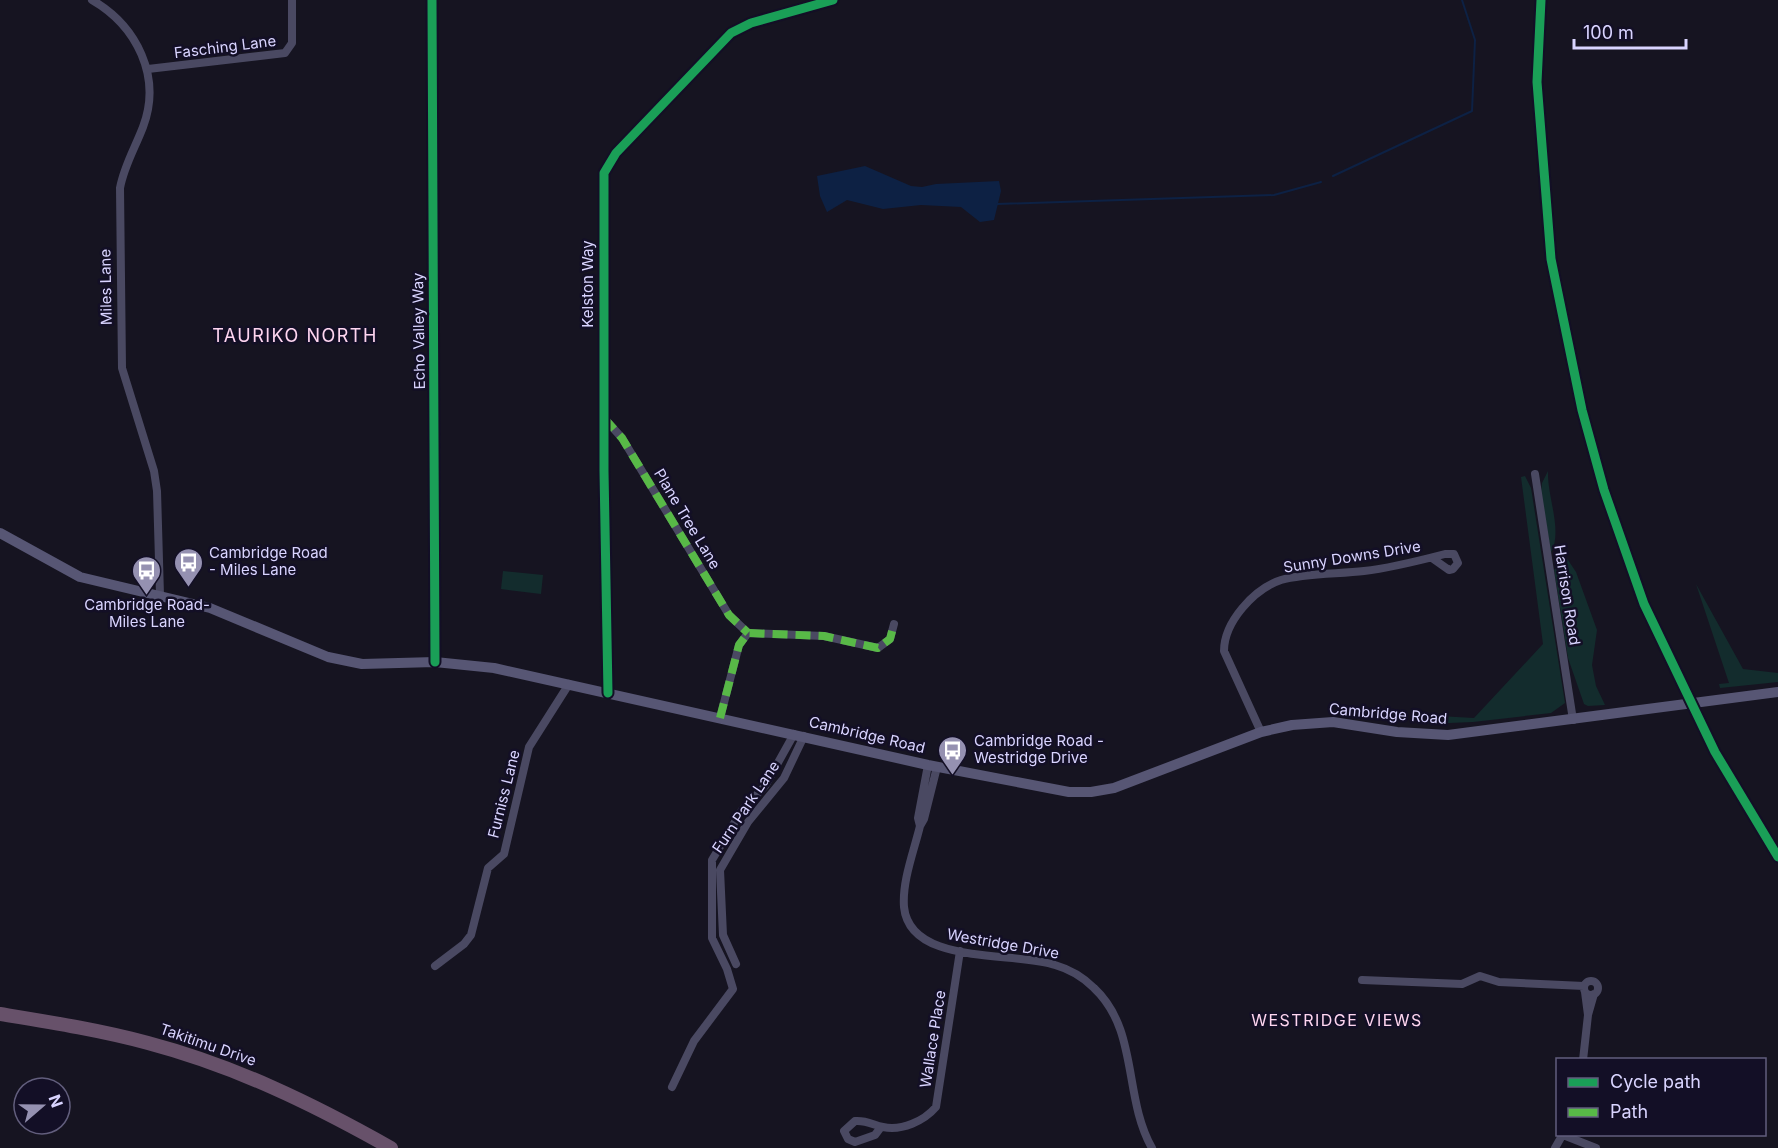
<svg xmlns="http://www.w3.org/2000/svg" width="1778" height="1148" viewBox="0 0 1778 1148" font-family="Inter,sans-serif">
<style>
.green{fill:#132c2d}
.water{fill:#0d2144}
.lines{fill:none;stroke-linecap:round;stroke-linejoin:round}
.stream{stroke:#0d2144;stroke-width:2}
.street{stroke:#4a4962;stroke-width:8}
.secondary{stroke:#575674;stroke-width:10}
.highway{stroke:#67516a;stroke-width:14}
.quiet{stroke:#58b947;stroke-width:8;stroke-dasharray:15 8;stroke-linecap:butt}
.cycleway-casing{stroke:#130f26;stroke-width:13}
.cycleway{stroke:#1a9f57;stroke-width:9}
.labels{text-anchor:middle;stroke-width:5;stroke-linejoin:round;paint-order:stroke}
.street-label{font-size:15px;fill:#d9d4ff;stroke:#130f26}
.poi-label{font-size:15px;fill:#d9d4ff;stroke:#130f26;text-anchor:start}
.neighbourhood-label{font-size:16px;letter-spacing:1.5px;fill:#ffd6f0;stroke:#130f26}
.quarter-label{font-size:18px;letter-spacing:1.5px;fill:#ffd6f0;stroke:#130f26}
</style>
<rect width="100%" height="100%" fill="#161421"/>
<path class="green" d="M1548,471C1547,497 1563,530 1551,553L1541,492L1542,483Z
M1525,476L1531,488L1565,703L1551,713L1473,722L1425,724L1421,715L1474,718L1543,644L1521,477Z
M1566,557L1576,572L1597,630L1592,665L1596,686L1605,705L1588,706L1584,704L1568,658L1554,570Z
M503,571L543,575L541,594L501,589Z
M1696,584L1743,669L1778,673V682L1720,688L1719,684L1729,683Z"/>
<path class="water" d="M865,166L911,186L922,187L936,184L999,181L1001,191L994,220L980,222L961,207L921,205L883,209L847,200L827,212L820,196L817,176Z"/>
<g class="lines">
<path class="stream" d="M1333,176L1472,111L1475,40L1462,0
M997,204L1274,195L1321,182"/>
<path class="street" d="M92,0C137,26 162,77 143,127C135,148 124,166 120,188L122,368L154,471L157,491L160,595
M432,0L435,662
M148,69L285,53L292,43V0
M604,418L622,438L729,615L748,633
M1535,474L1573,720
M608,693L604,471V173L616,153L731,33L751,23L833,0
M720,718L739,645L748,633L824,636L878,648L890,639L894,624
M1261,732L1224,651C1224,622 1254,589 1281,580C1304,573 1339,574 1364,571C1391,568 1418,561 1445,554H1454L1458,563L1453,569L1449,570L1432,558
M928,765L918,818L920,826C914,851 902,881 904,907C910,966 1013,951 1055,965C1069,969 1083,977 1094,988C1139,1030 1123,1097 1152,1148
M920,826L924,819L937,767
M736,964L723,935L720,870L748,822L784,778L804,736
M435,966L464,944L471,935L488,868L504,854L529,747L569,684
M1362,980L1462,984L1480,976L1499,982L1584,986
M1584 988a7 7 0 1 1 14 0a7 7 0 1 1-14 0Z
M1585,992L1588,1015
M1583,1060L1588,1015L1594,994
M672,1087L694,1041L733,989L727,969L712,938V860L742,810L765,786L794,734
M881,1127L875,1135L855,1142L848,1139L844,1131L855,1121C867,1120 873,1125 883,1127C902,1131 924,1121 936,1107L960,951
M1563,1135L1596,1148
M1555,1148L1563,1134"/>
<path class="secondary" d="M0,533L80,577L210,608L328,657L362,664L435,662L494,668L928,765L1069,792H1091L1114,788L1261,732L1292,725L1333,722L1397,732L1448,735L1778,692"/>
<path class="highway" d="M0,1014C49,1022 100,1030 148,1043C235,1066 313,1104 391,1148"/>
<path class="quiet" d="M604,418L622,438L729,615L748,633
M720,718L739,645L748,633L824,636L878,648L890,639L894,624"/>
<defs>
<path id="cycleway" d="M432,0L435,662
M1541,0L1537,82L1551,259L1582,410L1604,490L1644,604L1715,752L1778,857
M608,693L604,471V173L616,153L731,33L751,23L833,0"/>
</defs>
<use href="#cycleway" class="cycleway-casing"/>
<use href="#cycleway" class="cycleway"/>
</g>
<defs>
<symbol id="bus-pin" viewBox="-11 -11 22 30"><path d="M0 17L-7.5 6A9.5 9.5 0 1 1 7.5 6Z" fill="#9591b1" stroke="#130f26"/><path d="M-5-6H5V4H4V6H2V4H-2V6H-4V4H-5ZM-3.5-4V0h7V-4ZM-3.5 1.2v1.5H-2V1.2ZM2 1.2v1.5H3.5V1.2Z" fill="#fff"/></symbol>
</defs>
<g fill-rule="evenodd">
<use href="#bus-pin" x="172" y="546" width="33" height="45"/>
<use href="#bus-pin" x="130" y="554" width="33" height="45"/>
<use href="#bus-pin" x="936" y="734" width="33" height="45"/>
</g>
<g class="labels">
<g class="street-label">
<text transform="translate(225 47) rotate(-7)" y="5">Fasching Lane</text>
<text transform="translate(588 284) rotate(-90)" y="5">Kelston Way</text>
<text transform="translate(106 287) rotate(-91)" y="5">Miles Lane</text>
<text transform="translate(419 331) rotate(-91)" y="5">Echo Valley Way</text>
<text transform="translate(687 519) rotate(59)" y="5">Plane Tree Lane</text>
<text transform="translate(1352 557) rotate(-9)" y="5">Sunny Downs Drive</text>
<text transform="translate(1567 595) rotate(81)" y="5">Harrison Road</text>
<text transform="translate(1388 714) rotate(5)" y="5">Cambridge Road</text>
<text transform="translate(867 735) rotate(13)" y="5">Cambridge Road</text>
<text transform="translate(504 794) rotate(-76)" y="5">Furniss Lane</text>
<text transform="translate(746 807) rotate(-56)" y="5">Furn Park Lane</text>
<text transform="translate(1003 944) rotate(10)" y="5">Westridge Drive</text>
<text transform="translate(933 1039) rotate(-81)" y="5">Wallace Place</text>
<text transform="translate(208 1045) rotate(19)" y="5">Takitimu Drive</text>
</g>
<g class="poi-label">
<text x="209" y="558">Cambridge Road<tspan x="209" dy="17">- Miles Lane</tspan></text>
<text x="147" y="610" text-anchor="middle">Cambridge Road-<tspan x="147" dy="17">Miles Lane</tspan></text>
<text x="974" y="746">Cambridge Road -<tspan x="974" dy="17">Westridge Drive</tspan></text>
</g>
<g class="neighbourhood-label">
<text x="1337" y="1026">WESTRIDGE VIEWS</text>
</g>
<g class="quarter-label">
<text x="295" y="342">TAURIKO NORTH</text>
</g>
</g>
<rect x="1556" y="1058" width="210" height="78" fill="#130f26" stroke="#625e7d" stroke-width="1.5"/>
<rect x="1568" y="1078" width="30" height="9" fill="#1a9f57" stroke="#625e7d" stroke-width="1.5"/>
<text x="1610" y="1088" font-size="18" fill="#d9d4ff">Cycle path</text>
<rect x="1568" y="1108" width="30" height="9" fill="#58b947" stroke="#625e7d" stroke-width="1.5"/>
<text x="1610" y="1118" font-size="18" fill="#d9d4ff">Path</text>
<g transform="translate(42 1106) rotate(70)"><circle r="28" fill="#130f26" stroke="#625e7d" stroke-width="1.5"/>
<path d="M0-4.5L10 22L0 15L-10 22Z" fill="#9591b1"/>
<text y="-9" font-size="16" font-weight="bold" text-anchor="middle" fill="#d9d4ff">N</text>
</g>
<path d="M1574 39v9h112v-9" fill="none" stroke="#d9d4ff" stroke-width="3"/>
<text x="1583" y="39" font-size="18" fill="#d9d4ff" stroke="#130f26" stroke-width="4.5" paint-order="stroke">100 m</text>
</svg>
